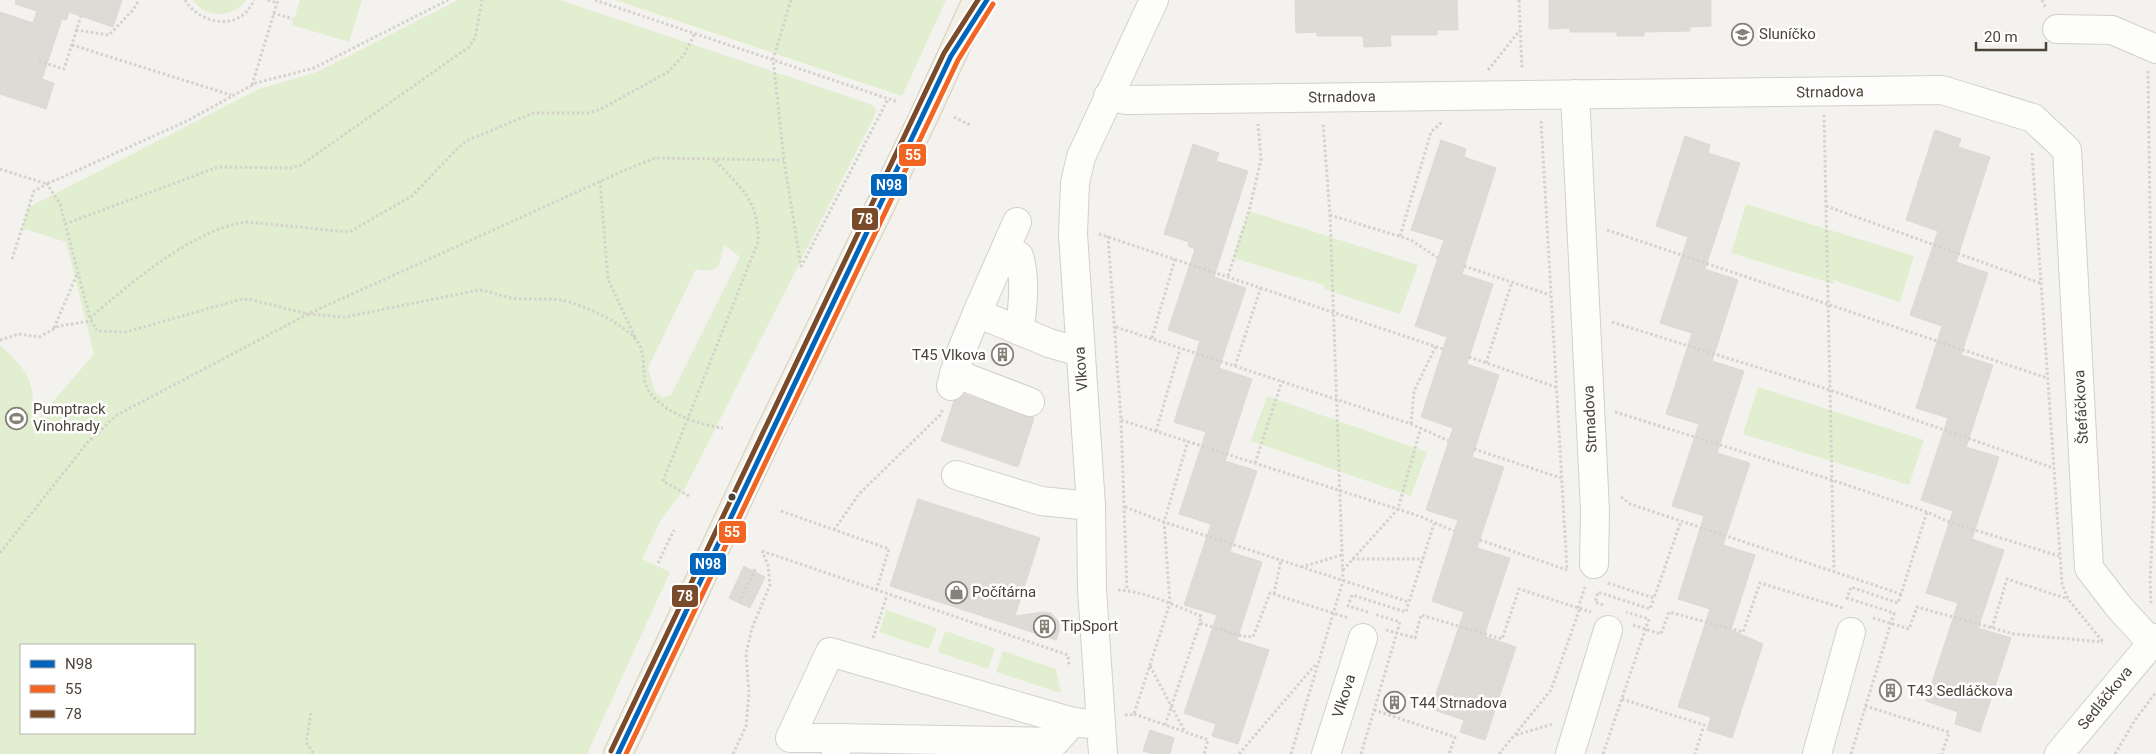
<svg xmlns="http://www.w3.org/2000/svg" width="2156" height="754" viewBox="0 0 2156 754" font-family="Roboto,sans-serif">
<style>
.green{fill:#e1eecf;fill-rule:evenodd}
.building{fill:#dedbd6;stroke:#dcd9d4}
.lines{fill:none;stroke-linecap:round;stroke-linejoin:round}
.minor-casing{stroke:#d2d0cb;stroke-width:30}
.major-casing{stroke:#d6cebb;stroke-width:30}
.path{stroke:#d3d2cc;stroke-width:3;stroke-dasharray:2.5 2.5;stroke-linecap:butt}
.minor{stroke:#fdfdfc;stroke-width:28}
.major{stroke:#f2efe6;stroke-width:28}
.bus-1-casing{stroke:#fff;stroke-width:9}
.bus-2-casing{stroke:#fff;stroke-width:9}
.bus-3-casing{stroke:#fff;stroke-width:9}
.bus-1{stroke:#0065bd;stroke-width:5}
.bus-2{stroke:#f26522;stroke-width:5}
.bus-3{stroke:#7a4b2a;stroke-width:5}
.bus-dot{fill:#4b4439;stroke:#fff;stroke-width:2}
.labels{text-anchor:middle;stroke-width:5;stroke-linejoin:round;paint-order:stroke}
.poi-label{font-size:15px;fill:#4b4439;stroke:#fff;text-anchor:start}
.street-label{font-size:15px;fill:#4b4439;stroke:#fff}
.line-badge{stroke:#fff;stroke-width:2}
.badge-label{font-size:14px;text-anchor:middle;font-weight:bold;fill:#fff}
</style>
<rect width="100%" height="100%" fill="#f4f2ee"/>
<path class="green" d="M193,0H246C234,18 205,19 193,0Z
M300,0H362L349,42L292,25Z
M458,0H560L870,104L876,109L873,119L685,488L661,520L642,559L670,572L587,754H0V345C31,374 36,383 32,426L94,354L66,242L22,228L29,207L259,89L317,72ZM724,245L740,257L671,395L663,397L655,392L648,368L696,269C719,274 719,267 724,245ZM21,645H194V733H21Z
M615,0H946L902,96Z
M1746,204L1914,256L1900,302L1833,280L1834,284L1731,253Z
M1249,211L1418,265L1400,314L1324,289V285L1233,258Z
M1758,387L1924,440L1909,485L1743,434Z
M1267,396L1427,452L1411,496L1251,441Z
M886,610L937,628L929,649L879,632Z
M945,631L995,648L988,669L938,652Z
M1003,651L1056,669L1061,693L996,672Z"/>
<path class="building" d="M16,0H122L113,27L69,12L66,20L62,19L42,79L54,83L46,109L0,94V12L33,23L37,11L15,4Z
M1295,0H1457L1458,30H1437V35H1390L1391,46L1364,47L1363,36H1317V32L1296,33Z
M1549,0H1711V26L1690,27V31L1644,32V36H1617V32H1570V28L1549,29Z
M1935,130L1961,139L1958,147L1990,157L1956,262L1988,273L1961,355L1993,365L1966,447L1999,457L1972,539L2004,550L1978,628L2011,638L1980,732L1955,724L1958,712L1926,701L1958,603L1926,593L1953,511L1921,500L1948,418L1916,408L1942,326L1910,315L1938,231L1906,220Z
M1685,136L1710,145L1708,153L1740,163L1705,269L1738,280L1712,361L1744,371L1717,453L1750,463L1723,545L1755,555L1731,630L1763,644L1732,738L1707,730L1711,717L1678,707L1710,609L1678,599L1704,516L1672,506L1699,424L1666,414L1692,333L1660,323L1688,237L1656,226Z
M1441,140L1466,149L1464,157L1496,168L1462,274L1493,284L1467,364L1499,375L1472,457L1504,467L1477,548L1510,558L1484,636L1516,647L1485,740L1460,732L1464,720L1431,709L1464,612L1432,601L1458,520L1426,510L1453,428L1421,417L1447,337L1415,326L1444,240L1411,230Z
M1193,144L1219,153L1216,161L1248,171L1214,277L1246,288L1219,368L1252,379L1225,461L1257,471L1230,552L1262,562L1237,640L1269,650L1238,744L1212,736L1216,724L1184,713L1217,615L1184,605L1211,524L1179,514L1206,432L1174,422L1200,341L1168,330L1195,249L1188,246L1189,242L1164,234Z
M964,394L1034,418L1018,467L941,441L954,401Z
M918,499L1040,538L1015,616L1043,612L1051,613L1059,622V631L1056,640L890,586Z
M744,566L765,577L750,608L729,598Z
M1150,730L1174,738L1170,754H1154L1143,751Z"/>
<g class="lines">
<defs>
<path id="minor" d="M2057,29L2112,30L2156,49
M1575,94L1595,511L1594,564
M1108,96L1126,100L1942,90L2033,118L2067,150L2089,568L2119,607L2151,642
M1005,249L1019,256C1026,279 1023,308 1019,331
M977,313L1017,222
M954,373L1030,402
M951,386L960,354L977,313L1049,343L1080,352
M956,475L1041,501L1091,506
M835,738H790L830,652L1073,722L1100,725
M836,754L835,738L1055,742L1073,722
M1103,754L1092,589L1091,506L1073,234L1075,183L1081,157L1154,0
M1326,754L1363,638
M1570,754L1608,630
M1817,754L1851,632
M2059,754L2156,638"/>
<path id="major" d="M618,754L766,440L925,114L977,0"/>
</defs>
<use href="#minor" class="minor-casing"/>
<use href="#major" class="major-casing"/>
<path class="path" d="M185,0C200,25 241,32 254,0
M268,0L277,3
M595,0L898,102
M791,0L773,59L784,160L801,267
M1519,0L1522,69
M2042,0L2046,8
M273,13L293,19
M76,30L109,35L133,10L139,0
M72,45L231,95
M39,61L64,69L81,16
M1488,70L1520,30
M2148,71L2154,504L2150,580L2151,603
M252,85L278,0
M1824,115L1834,573
M954,117L970,125
M1541,121L1567,570
M2032,153L2062,584L2068,599L2103,642
M0,169L47,184L187,121L256,83L314,68L448,0
M600,181L608,279L636,339
M1826,206L2040,283
M1330,215L1411,240L1438,258
M65,224L218,167L290,168L301,165L469,47L475,38L482,0
M1607,230L2047,378
M1099,234L1443,349
M1108,236L1121,420L1127,590
M1400,236L1431,132L1443,121
M12,259L34,191L47,184L60,204L90,318L97,331L126,332L242,299L252,300L308,314L345,317L479,290C491,291 500,296 512,298C528,300 545,298 561,300C582,304 625,324 637,341C646,353 642,368 645,382C653,410 698,425 723,428
M1464,266L1550,295
M801,267L888,99
M1228,276L1249,211L1261,160L1258,124
M90,318C128,285 196,227 247,222L349,232L412,196L456,150L466,141L533,113H588L601,109L668,72L684,55L695,33
M1612,322L1830,390L2053,468
M1116,327L1411,424L1449,441
M54,328L77,274
M1152,338L1175,259
M0,340L19,334L39,337L59,326L91,321
M1469,357L1556,387
M1486,363L1512,282
M1235,366L1261,287
M1615,412L1832,480L1927,512L1949,522L2059,556
M1121,420L1422,517L1454,531
M1411,424L1414,391L1436,346
M1156,431L1180,349
M1474,449L1561,478
M1255,463L1282,381
M689,496L663,481L758,242C759,199 741,189 715,160
M1621,497L1630,504L1901,594L1927,512
M1125,507L1164,522L1409,602L1434,524
M781,511L889,549L876,591
M834,530L859,494L940,415L943,409
M1480,540L1567,570
M762,551L1068,655L1069,666
M0,553L88,442L117,415L308,314L632,167L655,158L784,160
M1352,559H1423
M658,563L674,530
M1301,567L1342,555
M1343,570L1398,509L1421,427
M1608,583L1654,598L1681,521
M1118,590C1146,591 1175,606 1201,616L1200,623L1242,636L1253,637L1270,593L1349,618
M1274,594L1281,560
M739,603L755,569
M1603,605L1595,602L1598,592L1650,609L1654,598
M1578,608L1585,587
M1368,612L1348,606L1352,595L1406,612L1409,602
M1873,618L1909,629L1917,607L2014,634L2103,642
M1633,625L1661,634L1669,612L1743,632L1760,583L1843,608
M1992,628L2007,579L2068,599
M1386,630L1415,638L1421,615L1502,639L1519,589L1591,612
M873,638L887,595
M1150,666L1185,732
M1622,699L1704,725L1695,754
M1865,706L1949,732L1942,754
M1374,710L1455,737L1449,754
M311,713L306,742L314,754
M1134,714L1208,740L1204,754
M1125,715L1134,714L1170,603L1164,522L1188,441
M1165,725L1200,623
M1516,735L1553,724
M733,754L746,726L749,693L746,654L752,628L770,585L768,565L762,551
M1239,754L1315,665
M1291,754L1343,581L1330,215L1323,123
M1361,754L1400,622L1374,614
M1499,754L1551,690L1580,608
M1603,754L1649,619L1626,612
M1851,754L1894,613L1847,598L1851,587L1898,603L1901,594
M2115,754L2135,720L2156,692"/>
<use href="#minor" class="minor"/>
<use href="#major" class="major"/>
<defs>
<path id="bus-1" d="M618,754L951,56L987,0"/>
<path id="bus-2" d="M626,754L958,60L993,4"/>
<path id="bus-3" d="M611,751L944,53L978,0"/>
</defs>
<use href="#bus-1" class="bus-1-casing"/>
<use href="#bus-2" class="bus-2-casing"/>
<use href="#bus-3" class="bus-3-casing"/>
<use href="#bus-1" class="bus-1"/>
<use href="#bus-2" class="bus-2"/>
<use href="#bus-3" class="bus-3"/>
</g>
<defs>
<symbol id="school-ring" viewBox="-11 -11 22 22"><circle r="9.5" fill="#fff" stroke="#868178" stroke-width="1.5"/><path d="M0-5L7-2L0 1L-7-2ZM-4 1L0 2.5L4 1V4Q0 6-4 4Z" fill="#868178"/></symbol>
<symbol id="building-ring" viewBox="-11 -11 22 22"><circle r="9.5" fill="#fff" stroke="#868178" stroke-width="1.5"/><path d="M-4-6H4V6H1V3H-1V6H-4ZM-2.5-4.3h1.7v1.8h-1.7ZM.8-4.3h1.7v1.8H.8ZM-2.5-1h1.7V.8h-1.7ZM.8-1h1.7V.8H.8Z" fill="#868178"/></symbol>
<symbol id="stadium-ring" viewBox="-11 -11 22 22"><circle r="9.5" fill="#fff" stroke="#868178" stroke-width="1.5"/><path d="M0-5a6.5 5 0 1 0 0 10a6.5 5 0 1 0 0-10ZM-3.5-1.8h7v3.6h-7Z" fill="#868178"/></symbol>
<symbol id="shop-ring" viewBox="-11 -11 22 22"><circle r="9.5" fill="#fff" stroke="#868178" stroke-width="1.5"/><path d="M-5-2.5h2.3a2.7 3.5 0 0 1 5.4 0H5L5.5 6h-11ZM-1.5-2.5h3a1.5 2.3 0 0 0-3 0Z" fill="#868178"/></symbol>
</defs>
<g fill-rule="evenodd">
<use href="#school-ring" x="1730" y="22" width="25" height="25"/>
<use href="#building-ring" x="990" y="342" width="25" height="25"/>
<use href="#stadium-ring" x="4" y="406" width="25" height="25"/>
<use href="#shop-ring" x="944" y="580" width="25" height="25"/>
<use href="#building-ring" x="1032" y="614" width="25" height="25"/>
<use href="#building-ring" x="1878" y="678" width="25" height="25"/>
<use href="#building-ring" x="1382" y="690" width="25" height="25"/>
</g>
<circle class="bus-dot" cx="732" cy="497" r="4.5"/>
<g class="labels">
<g class="poi-label">
<text x="1759" y="39">Sluníčko</text>
<text x="986" y="360" text-anchor="end">T45 Vlkova</text>
<text x="33" y="414">Pumptrack<tspan x="33" dy="17">Vinohrady</tspan></text>
<text x="972" y="597">Počítárna</text>
<text x="1061" y="631">TipSport</text>
<text x="1907" y="696">T43 Sedláčkova</text>
<text x="1410" y="708">T44 Strnadova</text>
</g>
<g class="street-label">
<text transform="translate(1830 92) rotate(-1)" y="5">Strnadova</text>
<text transform="translate(1342 97) rotate(-1)" y="5">Strnadova</text>
<text transform="translate(1081 369) rotate(-94)" y="5">Vlkova</text>
<text transform="translate(2081 407) rotate(-93)" y="5">Štefáčkova</text>
<text transform="translate(1590 419) rotate(-93)" y="5">Strnadova</text>
<text transform="translate(1344 696) rotate(-72)" y="5">Vlkova</text>
<text transform="translate(2105 698) rotate(-51)" y="5">Sedláčkova</text>
</g>
</g>
<g class="line-badge">
<rect x="898" y="143" width="29" height="24" rx="5" fill="#f26522"/>
<rect x="870" y="173" width="38" height="24" rx="5" fill="#0065bd"/>
<rect x="851" y="207" width="28" height="24" rx="5" fill="#7a4b2a"/>
<rect x="718" y="520" width="29" height="24" rx="5" fill="#f26522"/>
<rect x="689" y="552" width="38" height="24" rx="5" fill="#0065bd"/>
<rect x="671" y="584" width="28" height="24" rx="5" fill="#7a4b2a"/>
</g>
<g class="badge-label">
<text x="913" y="160">55</text>
<text x="889" y="190">N98</text>
<text x="865" y="224">78</text>
<text x="732" y="537">55</text>
<text x="708" y="569">N98</text>
<text x="685" y="601">78</text>
</g>
<rect x="20" y="644" width="175" height="90" fill="#ffffff" stroke="#b7b4b0"/>
<rect x="30" y="660" width="25" height="8" fill="#0065bd" stroke="#b7b4b0"/>
<text x="65" y="669" font-size="15" fill="#4b4439">N98</text>
<rect x="30" y="685" width="25" height="8" fill="#f26522" stroke="#b7b4b0"/>
<text x="65" y="694" font-size="15" fill="#4b4439">55</text>
<rect x="30" y="710" width="25" height="8" fill="#7a4b2a" stroke="#b7b4b0"/>
<text x="65" y="719" font-size="15" fill="#4b4439">78</text>
<path d="M1976 42v8h70v-8" fill="none" stroke="#4b4439" stroke-width="2.5"/>
<text x="1984" y="42" font-size="15" fill="#4b4439" stroke="#ffffff" stroke-width="4" paint-order="stroke">20 m</text>
</svg>
